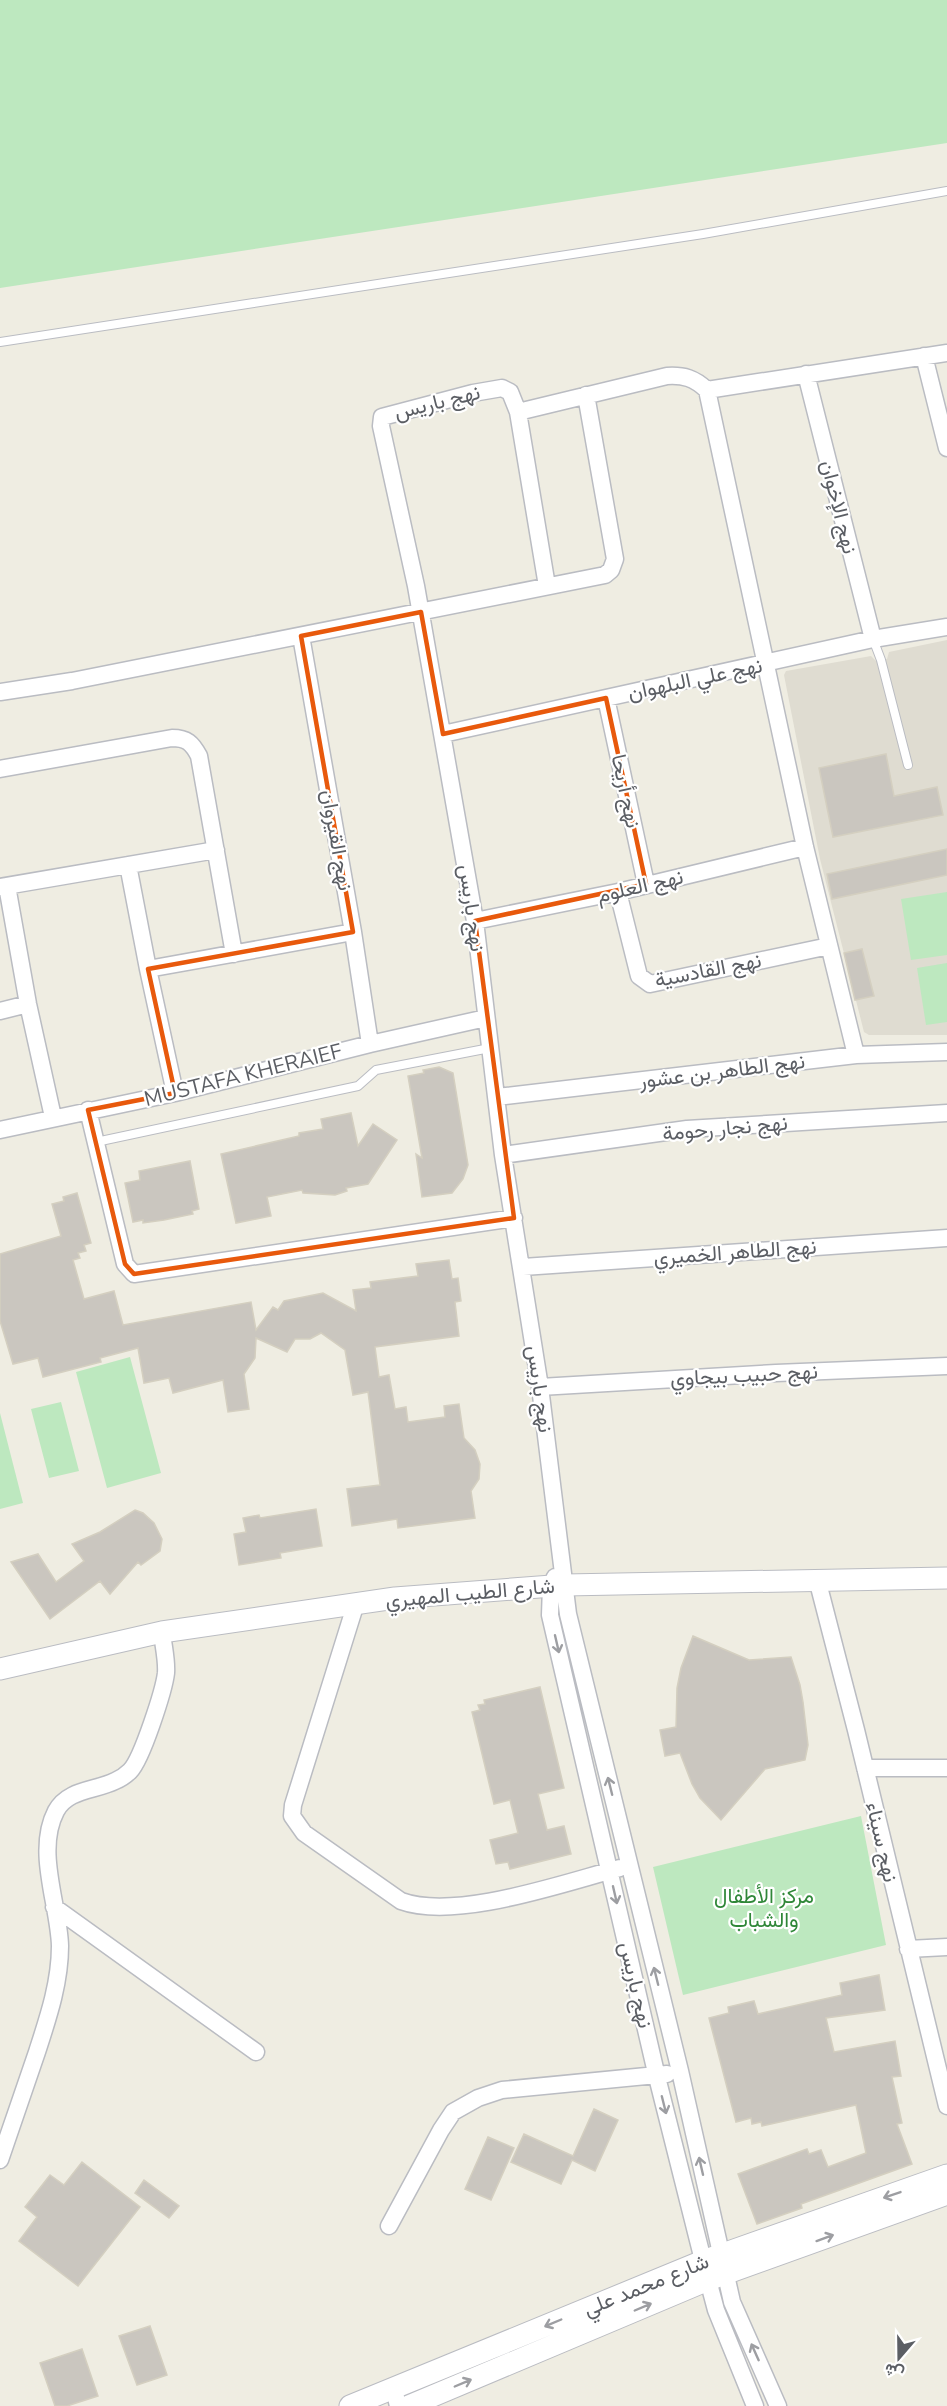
<svg xmlns="http://www.w3.org/2000/svg" width="947" height="2406" viewBox="0 0 947 2406" font-family="'Nunito Sans',Vazirmatn,sans-serif">
<style>
.education{fill:#dfdcd1}
.green{fill:#bde8bf}
.building{fill:#cac6bf;stroke:#d4cfc0;stroke-width:1.5}
.lines{fill:none;stroke-linecap:round;stroke-linejoin:round}
.service-casing{stroke:#babcc2;stroke-width:10}
.minor-casing{stroke:#babcc2;stroke-width:19}
.tertiary-casing{stroke:#babcc2;stroke-width:23}
.service{stroke:#fff;stroke-width:8}
.minor{stroke:#fff;stroke-width:16}
.tertiary{stroke:#fff;stroke-width:21}
.oneway{stroke:#9d9ea2}
.marked{fill:none;stroke:#e8590c;stroke-width:4.5;stroke-linejoin:round}
.labels{text-anchor:middle;stroke-width:4.5;stroke-linejoin:round;paint-order:stroke}
.street-label{font-size:21px;fill:#5b5e64;stroke:#fff}
.park-label{font-size:21px;fill:#2f8738;stroke:#fff}
</style>
<rect width="100%" height="100%" fill="#efede2"/>
<path class="education" d="M947,640V1035H869L864,1032L820,859L784,675L786,671L871,656L876,661L881,660L887,659L889,652Z"/>
<path class="green" d="M0,0H947V143L0,288Z
M947,892V955L911,960L901,899Z
M947,963V1022L926,1025L917,968Z
M130,1357L161,1473L107,1488L76,1372Z
M61,1402L79,1471L49,1478L31,1409Z
M0,1413L23,1503L0,1509Z
M861,1816L886,1945L683,1995L653,1867Z"/>
<path class="building" d="M886,754L894,796L937,787L943,815L833,837L819,768Z
M947,849V875L832,899L827,874Z
M862,949L874,996L855,1000L844,953Z
M439,1067L453,1073L468,1165L463,1179L452,1193L422,1197L416,1154L422,1158L408,1076L424,1073L423,1070Z
M351,1113L358,1146L373,1124L397,1140L368,1184L346,1188L347,1191L335,1195L303,1193L302,1190L267,1197L271,1216L236,1223L221,1154L299,1136V1133L323,1129L321,1119Z
M190,1161L199,1209L192,1211L193,1214L164,1220L143,1223V1220L133,1222L125,1183L140,1180L139,1171Z
M77,1193L91,1243L84,1245L86,1251L78,1253L80,1258L73,1260L84,1299L114,1291L123,1325L251,1302L256,1330L273,1307L278,1310L284,1301L323,1293L356,1311L353,1290L371,1288L370,1282L418,1276L416,1264L449,1260L452,1279L458,1278L461,1301L455,1302L459,1336L375,1347L379,1377L389,1375L395,1409L406,1407L408,1422L445,1417L444,1406L459,1404L464,1438L475,1450L480,1464L479,1479L471,1491L475,1518L398,1528L397,1519L352,1526L347,1489L380,1485L368,1392L353,1395L345,1350L321,1333L310,1339H295L287,1352L256,1338L255,1358L244,1374L249,1409L228,1412L223,1380L173,1393L169,1378L144,1383L138,1348L100,1358L101,1362L43,1377L38,1358L13,1364L0,1321V1254L61,1236L52,1204L64,1201L63,1197Z
M316,1509L322,1546L280,1553L281,1558L239,1565L234,1534L246,1532L243,1518L259,1515L260,1518Z
M135,1510L143,1513L154,1523L162,1539L160,1551L141,1565L138,1562L110,1594L100,1581L50,1619L11,1562L38,1554L56,1582L84,1561L72,1544L100,1532Z
M693,1636L749,1660L791,1657L800,1685L803,1702L808,1745L805,1760L765,1769L721,1820L700,1798L692,1784L680,1753L665,1756L660,1730L676,1727L677,1688L681,1668Z
M540,1687L564,1788L538,1794L547,1830L564,1826L571,1854L510,1869L508,1862L496,1864L490,1840L518,1833L510,1800L494,1804L472,1712L480,1710L478,1705L485,1704L484,1700Z
M879,1975L885,2010L826,2018L834,2052L895,2041L901,2076L892,2077L902,2123L897,2124L912,2164L801,2204L802,2208L757,2224L738,2174L807,2149L809,2154L821,2150L828,2167L866,2153L856,2105L762,2126L761,2122L752,2124L751,2118L736,2122L709,2018L729,2013L728,2007L754,2001L758,2014L842,1995L840,1983Z
M594,2109L618,2120L595,2171L572,2160L561,2184L511,2162L524,2134L573,2156Z
M488,2137L514,2148L491,2200L465,2189Z
M82,2162L140,2207L78,2286L19,2241L37,2217L25,2207L50,2175L64,2185Z
M144,2180L179,2206L169,2218L135,2193Z
M150,2326L167,2375L137,2385L119,2336Z
M82,2349L98,2396L67,2406H55L40,2363Z"/>
<g class="lines">
<defs>
<path id="service" d="M0,342L703,234L947,191
M873,639L881,660L908,765
M96,1142L358,1086L376,1070L490,1048"/>
<path id="minor" d="M924,356L947,448
M806,374L873,639
M707,390L947,353
M518,412L667,376C684,375 694,378 707,390L805,847L856,1055
M547,586L518,412L510,392L502,388L473,393L382,417L381,426L416,586L475,921L503,1155L540,1387L568,1614L680,2071L732,2302L778,2406
M301,636L353,932L370,1044
M0,692L72,681L605,575L611,570L615,559L586,395
M606,698L646,884
M443,734L873,639L947,627
M0,769L172,738C187,738 192,743 199,756L234,954
M128,865L148,969L175,1093
M7,886L28,1004L53,1117
M0,887L216,850
M618,892L639,976L650,984L829,946
M475,921L618,892L805,847
M148,969L353,932
M0,1011L28,1004
M497,1097L856,1055L947,1052
M88,1110L125,1264L134,1274L514,1218
M0,1130L175,1093L370,1044L486,1018
M503,1155L687,1129L947,1113
M523,1267L947,1238
M540,1387L776,1373L947,1366
M555,1577L551,1586L550,1615L657,2077L708,2280L716,2310L755,2406
M817,1579L856,1730L947,2106
M356,1603L293,1805L292,1816L304,1833L401,1901C456,1921 563,1883 620,1868
M865,1768H947
M54,1907L256,2052
M908,1949L947,1947
M0,2160C12,2124 25,2088 37,2052C48,2018 60,1983 60,1946C59,1905 35,1851 56,1811C68,1789 95,1791 115,1781C120,1779 126,1775 130,1771C142,1759 164,1690 166,1673C167,1659 163,1645 162,1632
M389,2226L441,2130L453,2112L478,2098L502,2090L667,2074
M394,2389L398,2406"/>
<path id="tertiary" d="M0,1669L162,1632L395,1598L565,1585L947,1578
M350,2406L703,2261L947,2175
M409,2406L708,2280L947,2194"/>
</defs>
<use href="#service" class="service-casing"/>
<use href="#minor" class="minor-casing"/>
<use href="#tertiary" class="tertiary-casing"/>
<use href="#service" class="service"/>
<use href="#minor" class="minor"/>
<use href="#tertiary" class="tertiary"/>
</g>
<defs><path id="oneway-shaft" d="M-6 0H5M1.5-3L5.5 0L1.5 3" fill="none" stroke-width="1.6" stroke-linecap="round" stroke-linejoin="round" transform="scale(1.5)"/></defs>
<g class="oneway">
<use href="#oneway-shaft" transform="translate(557 1644) rotate(77)"/>
<use href="#oneway-shaft" transform="translate(610 1786) rotate(-104)"/>
<use href="#oneway-shaft" transform="translate(615 1895) rotate(77)"/>
<use href="#oneway-shaft" transform="translate(656 1976) rotate(-104)"/>
<use href="#oneway-shaft" transform="translate(664 2105) rotate(76)"/>
<use href="#oneway-shaft" transform="translate(701 2166) rotate(-103)"/>
<use href="#oneway-shaft" transform="translate(892 2195) rotate(161)"/>
<use href="#oneway-shaft" transform="translate(825 2238) rotate(-20)"/>
<use href="#oneway-shaft" transform="translate(643 2307) rotate(-23)"/>
<use href="#oneway-shaft" transform="translate(553 2323) rotate(157)"/>
<use href="#oneway-shaft" transform="translate(755 2352) rotate(-114)"/>
<use href="#oneway-shaft" transform="translate(463 2383) rotate(-23)"/>
</g>
<path class="marked" d="M421,612L443,734L606,698L646,884L475,921L514,1218L134,1274L125,1264L88,1110L175,1093L148,969L353,932L301,636Z"/>
<g class="labels">
<g class="street-label">
<text transform="translate(437 402) rotate(-14)" y="7">نهج باريس</text>
<text transform="translate(839 507) rotate(76)" y="7">نهج الإخوان</text>
<text transform="translate(695 679) rotate(-12)" y="7">نهج علي البلهوان</text>
<text transform="translate(626 791) rotate(78)" y="7">نهج أريحا</text>
<text transform="translate(337 840) rotate(80)" y="7">نهج القيروان</text>
<text transform="translate(640 886) rotate(-13)" y="7">نهج العلوم</text>
<text transform="translate(472 908) rotate(82)" y="7">نهج باريس</text>
<text transform="translate(708 970) rotate(-11)" y="7">نهج القادسية</text>
<text transform="translate(722 1071) rotate(-7)" y="7">نهج الطاهر بن عشور</text>
<text transform="translate(243 1075) rotate(-14)" y="7">MUSTAFA KHERAIEF</text>
<text transform="translate(725 1128) rotate(-5)" y="7">نهج نجار رحومة</text>
<text transform="translate(735 1252) rotate(-4)" y="7">نهج الطاهر الخميري</text>
<text transform="translate(744 1375) rotate(-3)" y="7">نهج حبيب بيجاوي</text>
<text transform="translate(540 1389) rotate(82)" y="7">نهج باريس</text>
<text transform="translate(470 1593) rotate(-5)" y="7">شارع الطيب المهيري</text>
<text transform="translate(882 1842) rotate(77)" y="7">نهج سيناء</text>
<text transform="translate(636 1985) rotate(77)" y="7">نهج باريس</text>
<text transform="translate(646 2285) rotate(-22)" y="7">شارع محمد علي</text>
</g>
<g class="park-label">
<text x="764" y="1903">مركز الأطفال<tspan x="764" dy="24">والشباب</tspan></text>
</g>
</g>
<g transform="translate(899 2358) rotate(200)" stroke="#ffffff" stroke-width="4.5" paint-order="stroke">
<path d="M0-4.5L10 22L0 15L-10 22Z" fill="#5b5e64"/>
<text y="-9" font-size="16" font-weight="bold" text-anchor="middle" fill="#5b5e64">ش</text>
</g>
</svg>
